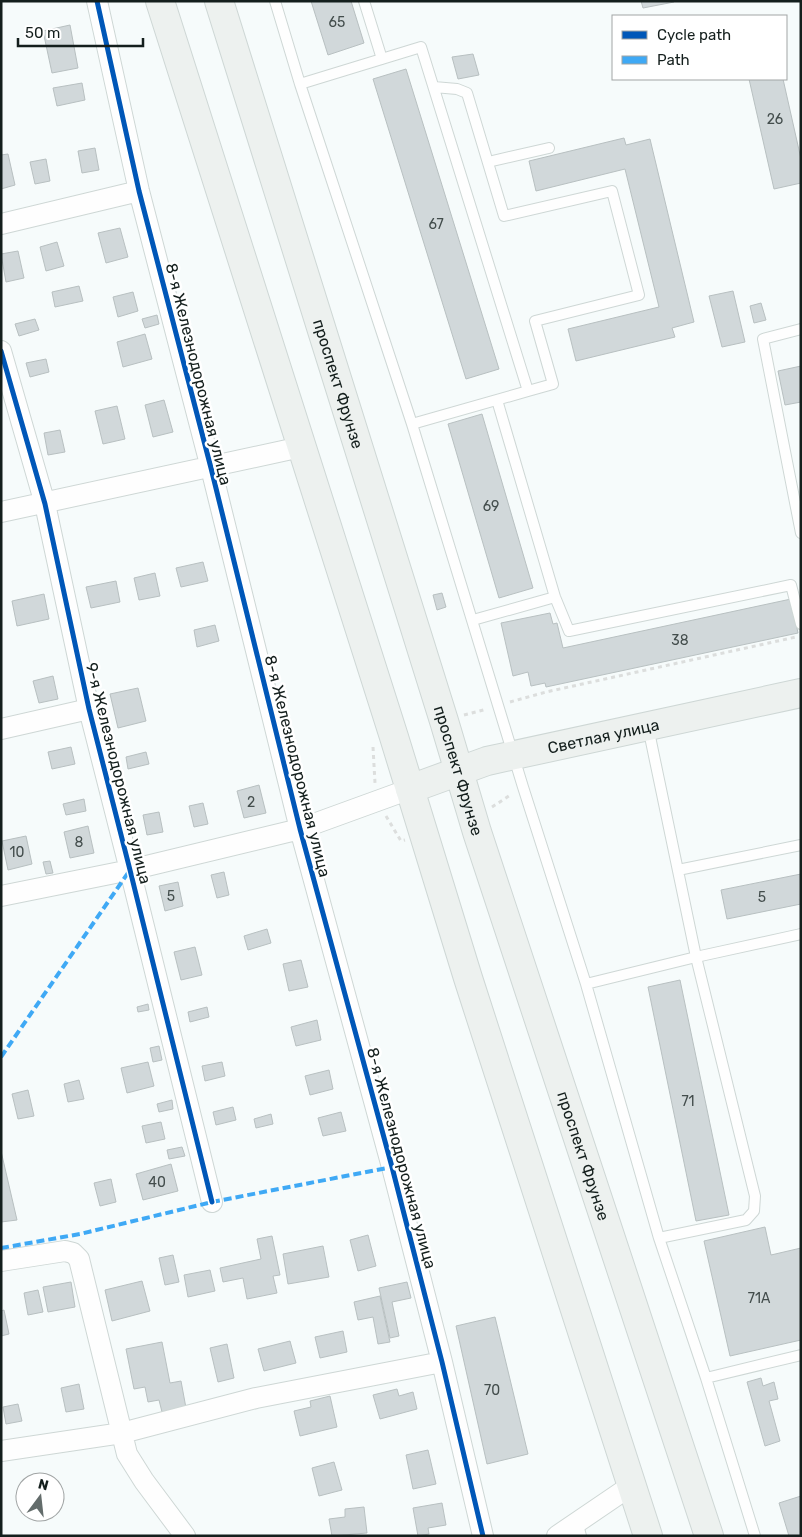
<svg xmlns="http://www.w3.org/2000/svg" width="802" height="1537" viewBox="0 0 802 1537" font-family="Rubik,sans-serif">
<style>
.building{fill:#d1d8da;stroke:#b8c0c1}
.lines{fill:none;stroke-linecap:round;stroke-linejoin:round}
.lane-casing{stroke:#ced7d5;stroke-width:12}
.street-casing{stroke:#ced7d5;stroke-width:22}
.secondary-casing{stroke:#ced7d5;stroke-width:30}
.path{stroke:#dcdedd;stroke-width:3;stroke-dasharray:4 4;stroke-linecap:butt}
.lane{stroke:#fefefe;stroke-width:10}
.street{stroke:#fefefe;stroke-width:20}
.secondary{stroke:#edf1ef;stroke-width:28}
.quiet{stroke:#3fa9f5;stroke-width:4;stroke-dasharray:8 4;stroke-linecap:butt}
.cycleway-casing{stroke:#fff;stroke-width:8}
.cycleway{stroke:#0057b8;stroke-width:5}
.labels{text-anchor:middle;stroke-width:5;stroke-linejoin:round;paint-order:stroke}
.number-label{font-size:14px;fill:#434d4c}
.street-label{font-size:16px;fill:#141f1d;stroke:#fff}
</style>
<rect width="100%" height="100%" fill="#f6fbfb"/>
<path class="building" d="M311,1H351L364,43L328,55Z
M641,1H674V2L643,8Z
M70,25L78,68L52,73L43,31Z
M473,54L479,75L458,79L452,57Z
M406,69L499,369L466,379L373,79Z
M749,79H783L801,159V183L774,189Z
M82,83L85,100L57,106L53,88Z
M624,138L626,145L650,139L694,322L672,328L675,337L576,361L568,329L659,307L625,169L536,191L529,161Z
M95,148L99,170L82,173L78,151Z
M8,154L15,185L1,189V155Z
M46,159L50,181L35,184L30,162Z
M120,228L128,257L106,263L98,233Z
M57,242L64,266L46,271L40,247Z
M18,251L24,278L6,282L1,254Z
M79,286L83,301L55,307L52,292Z
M733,291L745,342L722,347L709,296Z
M133,292L138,311L118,317L113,297Z
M761,303L766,320L754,323L750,306Z
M157,315L159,324L145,328L142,319Z
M35,319L39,330L19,336L15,324Z
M145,334L152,359L123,367L117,342Z
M46,359L49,372L30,377L26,363Z
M801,366V402L785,405L778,371Z
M164,400L173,432L153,437L145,405Z
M117,406L125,439L103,444L95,411Z
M482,414L533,588L499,598L448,424Z
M60,430L65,452L48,455L44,433Z
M203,562L208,581L181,587L176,568Z
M155,573L160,596L139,600L134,578Z
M116,581L120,602L91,608L86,587Z
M442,593L446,607L437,610L433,595Z
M44,594L49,619L17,626L12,601Z
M791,599L798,633L546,687L545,683L531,686L528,672L513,676L501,623L550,613L553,624L557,623L563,648Z
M215,625L219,641L197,647L194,630Z
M53,676L58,699L39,703L33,681Z
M138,688L146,721L118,728L110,694Z
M71,747L75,764L52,769L48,752Z
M146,752L149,764L128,769L126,757Z
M259,785L266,813L244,818L237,791Z
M84,799L86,811L66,815L63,804Z
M203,803L208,824L194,827L189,806Z
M159,812L163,832L147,835L143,815Z
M88,826L94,853L70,858L64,832Z
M26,836L32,864L8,870L2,841Z
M50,861L53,873L46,874L43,862Z
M224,872L229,895L217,898L211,875Z
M801,874V904L727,919L721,890Z
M178,882L183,906L165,911L159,886Z
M267,929L271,943L248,950L244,936Z
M195,947L202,975L181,980L174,952Z
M301,960L308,987L289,991L283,964Z
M680,980L729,1215L696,1221L648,987Z
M148,1004L149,1010L138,1012L137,1007Z
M207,1007L209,1017L190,1022L188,1012Z
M317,1020L321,1040L296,1046L291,1027Z
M159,1046L162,1060L153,1062L150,1048Z
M148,1062L154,1086L127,1093L121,1068Z
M222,1062L225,1076L205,1081L202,1066Z
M329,1070L333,1089L310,1095L305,1076Z
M79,1080L84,1099L68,1102L64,1084Z
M28,1090L34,1116L18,1119L12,1094Z
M172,1100L173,1109L159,1112L157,1104Z
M233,1107L236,1120L216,1125L213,1112Z
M341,1112L346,1131L323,1136L318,1118Z
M271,1114L273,1124L256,1128L254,1119Z
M161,1122L165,1139L146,1143L142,1126Z
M182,1147L185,1156L169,1159L167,1150Z
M1,1151L17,1220L1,1222Z
M171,1164L178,1191L143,1200L136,1174Z
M111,1179L116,1202L100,1206L94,1183Z
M765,1227L771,1255L801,1248V1340L730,1356L704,1241Z
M368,1235L376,1266L358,1271L350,1240Z
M272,1236L280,1275L273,1276L277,1293L247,1299L243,1278L223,1282L220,1268L261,1259L257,1239Z
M323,1246L329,1277L288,1284L283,1254Z
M173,1255L179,1282L165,1285L159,1258Z
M210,1270L215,1291L188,1297L184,1275Z
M142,1281L150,1311L112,1321L105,1290Z
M71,1282L75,1307L48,1312L43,1287Z
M407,1282L411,1298L392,1302L399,1336L390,1338L379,1288Z
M38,1290L43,1312L28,1315L24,1293Z
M380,1296L390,1342L378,1344L373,1317L358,1320L354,1302Z
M4,1310L9,1334L1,1336V1311Z
M495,1317L528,1454L487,1464L456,1326Z
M343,1331L347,1352L320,1358L315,1337Z
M290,1341L296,1363L264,1371L258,1349Z
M162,1342L170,1383L181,1381L186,1408L162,1412L159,1400L148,1402L145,1387L134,1389L126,1349Z
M227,1344L234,1378L218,1382L210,1348Z
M761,1378L763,1386L774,1382L778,1399L769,1401L780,1441L765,1446L747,1382Z
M79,1384L84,1409L66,1412L61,1388Z
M397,1389L399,1396L413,1392L417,1409L380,1419L373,1395Z
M330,1396L337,1427L300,1436L294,1411L311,1407L310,1401Z
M18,1404L22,1421L6,1424L3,1407Z
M428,1450L436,1484L413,1489L406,1455Z
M334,1462L342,1490L319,1496L312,1468Z
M801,1496V1536H789L779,1503Z
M442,1503L446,1525L428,1528L429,1534L418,1536L413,1508Z
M364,1507L367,1533L332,1536L329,1519L345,1517V1509Z"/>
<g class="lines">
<defs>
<path id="lane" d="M275,1L300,84L412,424L523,787L586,984L659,1238L706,1378L755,1536
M364,1L382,59
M300,84L421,47L528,391L412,424
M434,87L457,89L467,93L504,216L612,191L639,295L535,321L553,384L528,391
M488,162L549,148
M801,329L763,339L801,533
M497,400L555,597L569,631L791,585L801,624
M473,620L555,597
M678,870L801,845
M586,984L696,957L648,727
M659,1238L746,1220L754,1211L755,1196L696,957L801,934
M706,1378L801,1355
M577,1521L581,1536"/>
<path id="street" d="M97,1L139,191L211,468L300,829L392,1167L442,1362L483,1536
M1,224L139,191
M1,351L45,504L89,709L130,870L212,1202
M1,512L301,447
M1,729L89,709
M1,896L130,870L300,829L410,789
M1,1261L65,1251L73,1253L79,1259L127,1454L144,1481L185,1536
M1,1451L122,1433L256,1398L442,1362
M557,1536L632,1485"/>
<g id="secondary">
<path d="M160,1L394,737L468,978L648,1536"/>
<path id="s1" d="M219,1L444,721L477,832L709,1536"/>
<path id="s2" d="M410,789L487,761L801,693"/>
</g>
</defs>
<use href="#lane" class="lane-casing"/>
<use href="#street" class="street-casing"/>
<use href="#secondary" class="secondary-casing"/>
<path class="path" d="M510,702L546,692L796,637
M464,715L487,709
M373,747L375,783
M492,807L512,794
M386,816L401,841L405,840"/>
<use href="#lane" class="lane"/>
<use href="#street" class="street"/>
<use href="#secondary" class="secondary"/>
<path class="quiet" d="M1,1057L130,870
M1,1248L80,1234L212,1202L392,1167"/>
<defs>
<path id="cycleway" d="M97,1L139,191L211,468L300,829L392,1167L442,1362L483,1536
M1,351L45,504L89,709L130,870L212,1202"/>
</defs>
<use href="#cycleway" class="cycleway-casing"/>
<use href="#cycleway" class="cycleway"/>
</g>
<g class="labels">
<g class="number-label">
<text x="337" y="27">65</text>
<text x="775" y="124">26</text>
<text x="436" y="229">67</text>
<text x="491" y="511">69</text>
<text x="680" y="645">38</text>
<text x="251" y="807">2</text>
<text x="79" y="847">8</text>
<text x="17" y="857">10</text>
<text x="171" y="901">5</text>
<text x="762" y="902">5</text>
<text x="688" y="1106">71</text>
<text x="157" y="1187">40</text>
<text x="759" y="1303">71А</text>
<text x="492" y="1395">70</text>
</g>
<g class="street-label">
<text transform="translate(199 374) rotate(76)" y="6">8-я Железнодорожная улица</text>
<text dy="6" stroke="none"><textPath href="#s1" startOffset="401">проспект Фрунзе</textPath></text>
<text dy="6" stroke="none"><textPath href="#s2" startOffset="201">Светлая улица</textPath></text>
<text transform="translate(298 766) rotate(76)" y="6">8-я Железнодорожная улица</text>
<text dy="6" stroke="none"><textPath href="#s1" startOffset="806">проспект Фрунзе</textPath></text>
<text transform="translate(119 773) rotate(76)" y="6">9-я Железнодорожная улица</text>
<text dy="6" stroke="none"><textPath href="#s1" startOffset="1211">проспект Фрунзе</textPath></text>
<text transform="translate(402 1158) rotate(75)" y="6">8-я Железнодорожная улица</text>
</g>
</g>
<rect width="802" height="1537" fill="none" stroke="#141f1d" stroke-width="5"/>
<rect x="612" y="15" width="175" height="65" fill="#ffffff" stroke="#a1a5a5"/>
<rect x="622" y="31" width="25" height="8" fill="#0057b8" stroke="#a1a5a5"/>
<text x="657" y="40" font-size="15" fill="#141f1d">Cycle path</text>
<rect x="622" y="56" width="25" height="8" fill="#3fa9f5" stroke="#a1a5a5"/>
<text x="657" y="65" font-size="15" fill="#141f1d">Path</text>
<g transform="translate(40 1497) rotate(15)"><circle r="24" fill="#ffffff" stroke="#a1a5a5"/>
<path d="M0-4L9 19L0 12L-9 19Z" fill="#636c6b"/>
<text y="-8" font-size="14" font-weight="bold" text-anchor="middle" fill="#141f1d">N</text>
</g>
<path d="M18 38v8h125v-8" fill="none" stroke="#141f1d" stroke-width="2.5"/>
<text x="25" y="38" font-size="15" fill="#141f1d" stroke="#ffffff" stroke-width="4" paint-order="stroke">50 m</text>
</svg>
